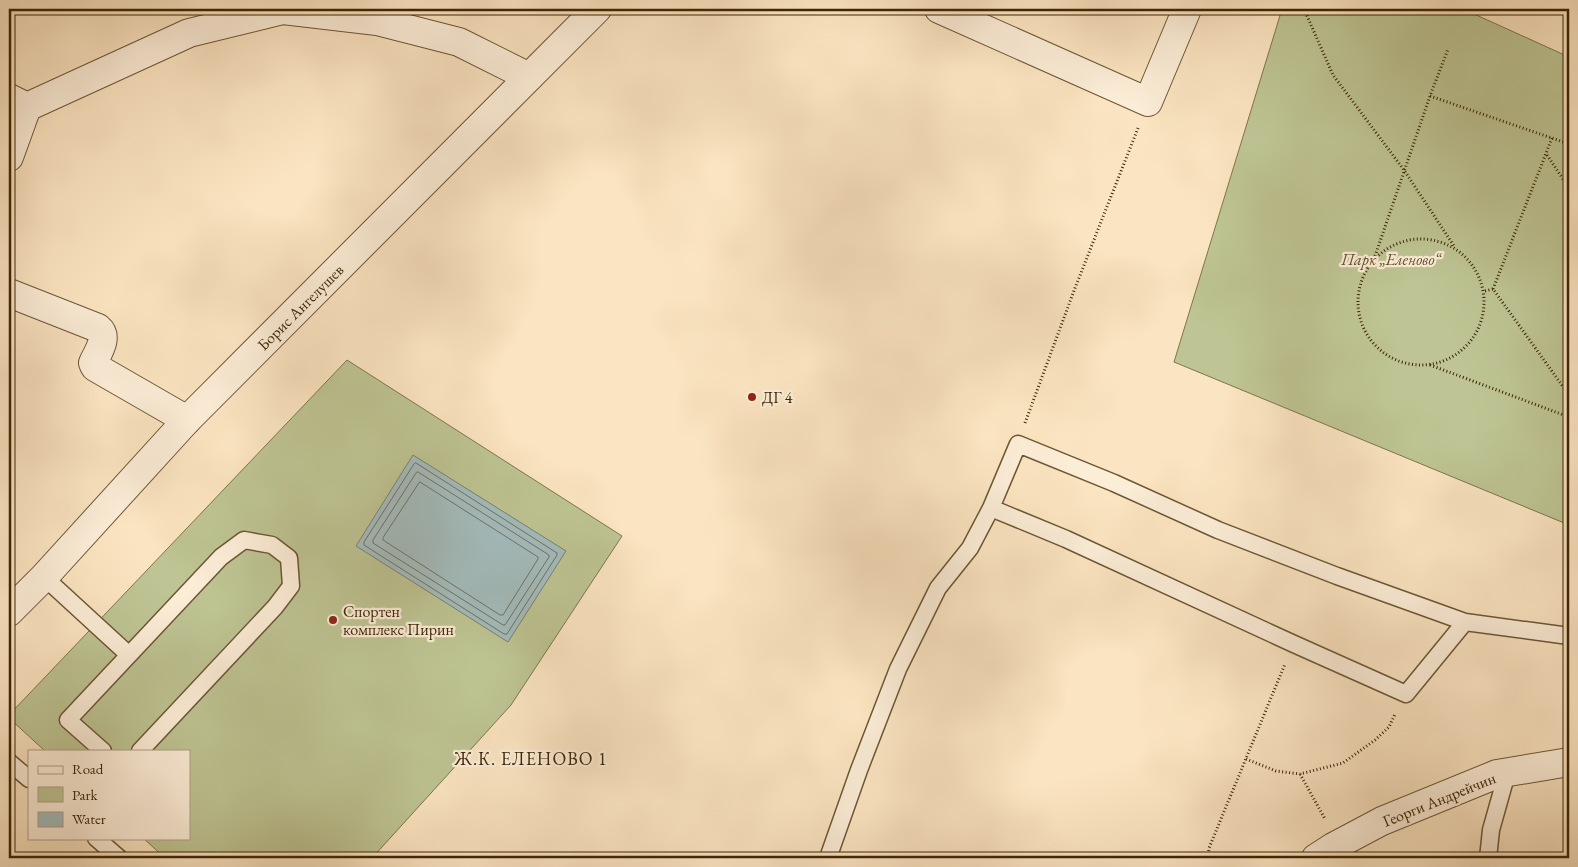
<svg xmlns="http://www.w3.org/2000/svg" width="1578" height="867" viewBox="0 0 1578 867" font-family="'EB Garamond',serif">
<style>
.green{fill:#bec493;stroke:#7e754c}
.water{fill:#a3bcbd;stroke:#7a8073}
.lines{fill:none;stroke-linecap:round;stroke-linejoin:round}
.shore{stroke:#707161;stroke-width:1}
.service-casing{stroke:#6c5634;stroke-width:19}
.minor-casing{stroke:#6c5634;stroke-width:30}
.tertiary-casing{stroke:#6c5634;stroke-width:30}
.path{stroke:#3d2605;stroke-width:3;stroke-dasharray:1 2.5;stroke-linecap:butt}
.service{stroke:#fcedd7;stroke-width:16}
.minor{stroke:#fcedd7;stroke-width:28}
.tertiary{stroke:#fcedd7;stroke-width:28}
.poi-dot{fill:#8f2418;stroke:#fcedd7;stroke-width:2}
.labels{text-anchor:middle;stroke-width:4.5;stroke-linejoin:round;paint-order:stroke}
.park-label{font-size:16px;font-style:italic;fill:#5d4e28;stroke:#fcedd7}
.street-label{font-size:16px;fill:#3d2605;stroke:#fcedd7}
.poi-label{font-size:16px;fill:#3d2605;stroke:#fcedd7;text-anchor:start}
.neighbourhood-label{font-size:18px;letter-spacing:1px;fill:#3d2605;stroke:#fcedd7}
</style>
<rect width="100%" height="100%" fill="#fbe4c1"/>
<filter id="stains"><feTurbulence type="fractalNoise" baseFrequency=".004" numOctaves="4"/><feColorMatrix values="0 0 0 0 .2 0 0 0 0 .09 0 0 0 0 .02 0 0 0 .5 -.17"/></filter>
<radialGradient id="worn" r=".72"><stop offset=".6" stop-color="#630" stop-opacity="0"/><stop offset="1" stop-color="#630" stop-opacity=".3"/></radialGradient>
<path class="green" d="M1282,9H1463L1569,57V525L1174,362Z
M347,360L622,536L511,705L372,858H165L143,838H189V751H45L9,718V715Z"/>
<path class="water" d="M413,455L566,551L508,642L356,546Z"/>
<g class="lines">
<path class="shore" d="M416,463L557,553V555L507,634H504L364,545V542L414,464Z
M418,472L549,555V557L505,625H503L373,543V540L416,473Z
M420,482L538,557V559L503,615H500L383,540V538Z"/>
<defs>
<path id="service" d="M991,508L1066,539L1294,644L1406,694L1465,622
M44,577L129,655
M103,751L68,720L221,557L244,540L272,545L289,558L291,586L275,607L140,751
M9,762L29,779
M96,838L119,858
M828,858L859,770L898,669L938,588L970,548L991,508L1018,444L1114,483L1218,530L1337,576L1465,622L1569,636
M1488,858L1491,830L1507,773"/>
<path id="minor" d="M939,9L1148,102L1187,9
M9,98L27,107L9,157
M27,107L189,33L283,10L377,21L459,42L529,77
M9,293L98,328C109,337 98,352 93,363L95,367L187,420"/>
<path id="tertiary" d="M9,612L44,577L187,420L597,9
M1316,858L1333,847L1382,821L1497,774L1569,762"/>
</defs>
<use href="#service" class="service-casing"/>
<use href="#minor" class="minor-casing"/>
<use href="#tertiary" class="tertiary-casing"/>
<path class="path" d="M1304,9L1333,75L1404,170L1454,246
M1430,96L1569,144
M1547,155L1569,188
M1358 302a63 63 0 1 1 126 0a63 63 0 1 1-126 0Z
M1375,256L1430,96L1448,49
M1493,289L1552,138
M1485,291L1493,289L1569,395
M1430,365L1569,417
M1025,423L1075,288L1138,128
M1246,759L1276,771L1300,774L1343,763L1375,740L1389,727L1395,714
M1300,774L1325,819
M1208,858L1209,848L1285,664"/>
<use href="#service" class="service"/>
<use href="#minor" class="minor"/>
<use href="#tertiary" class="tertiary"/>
</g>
<g class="poi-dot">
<circle cx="752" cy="397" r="5"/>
<circle cx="333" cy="620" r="5"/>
</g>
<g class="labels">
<g class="park-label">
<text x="1391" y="265">Парк „Еленово“</text>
</g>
<g class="street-label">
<text transform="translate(300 307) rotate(-45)" y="6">Борис Ангелушев</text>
<text transform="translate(1439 799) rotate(-22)" y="6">Георги Андрейчин</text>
</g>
<g class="poi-label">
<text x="762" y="403">ДГ 4</text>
<text x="343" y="617">Спортен<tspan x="343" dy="18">комплекс Пирин</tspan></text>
</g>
<g class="neighbourhood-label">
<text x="531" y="765">Ж.К. ЕЛЕНОВО 1</text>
</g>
</g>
<rect width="1578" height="867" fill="none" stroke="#fbe4c1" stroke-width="30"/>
<rect x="10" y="10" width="1558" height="847" fill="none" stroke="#3d2605" stroke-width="2.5"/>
<rect x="15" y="15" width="1548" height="837" fill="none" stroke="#3d2605"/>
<rect x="28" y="750" width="162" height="90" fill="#fcedd7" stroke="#b09d83"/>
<rect x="38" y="766" width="25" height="8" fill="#fcedd7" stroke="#b09d83"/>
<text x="72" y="774" font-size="15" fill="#3d2605">Road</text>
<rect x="38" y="787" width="25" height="15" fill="#bec493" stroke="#b09d83"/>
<text x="72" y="800" font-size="15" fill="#3d2605">Park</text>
<rect x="38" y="812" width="25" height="15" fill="#a3bcbd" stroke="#b09d83"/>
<text x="72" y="824" font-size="15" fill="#3d2605">Water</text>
<rect width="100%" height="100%" filter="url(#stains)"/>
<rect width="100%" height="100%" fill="url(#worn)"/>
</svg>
